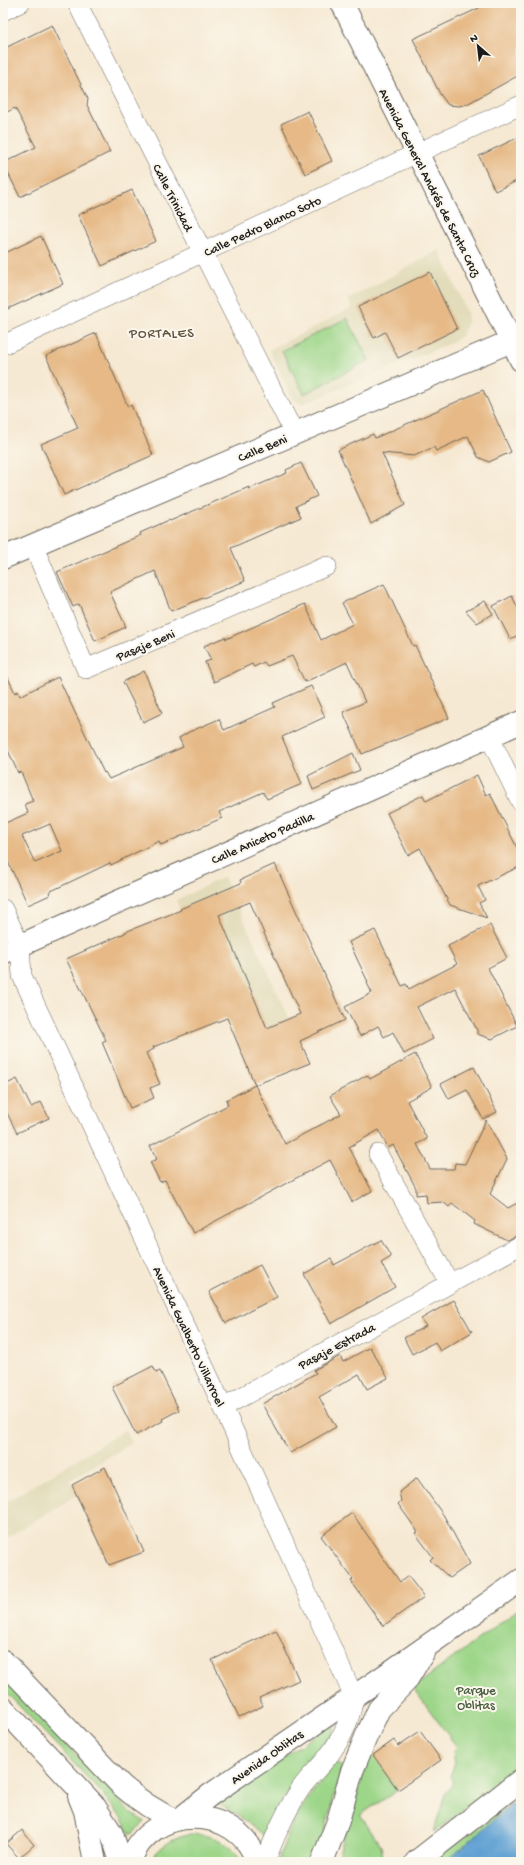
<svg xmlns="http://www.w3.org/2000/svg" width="524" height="1865" viewBox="0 0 524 1865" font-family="'Gochi Hand',sans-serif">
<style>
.built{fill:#e2dcba}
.green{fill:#9dd689;stroke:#5c7952}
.water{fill:#60a1d3;stroke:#3e5e78}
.building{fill:#e6b986;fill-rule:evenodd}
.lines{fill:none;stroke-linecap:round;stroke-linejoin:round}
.minor-casing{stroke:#68645c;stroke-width:20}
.secondary-casing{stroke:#68645c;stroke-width:24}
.primary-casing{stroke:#68645c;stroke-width:24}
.minor{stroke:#fff;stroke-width:19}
.secondary{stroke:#fff;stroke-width:22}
.primary{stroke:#fff;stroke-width:22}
.labels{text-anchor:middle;stroke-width:4;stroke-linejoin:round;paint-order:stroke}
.street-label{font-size:13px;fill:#1c1c1c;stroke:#fbf7ec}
.park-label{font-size:13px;fill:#495d42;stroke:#fbf7ec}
.neighbourhood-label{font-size:14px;letter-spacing:1px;fill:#635341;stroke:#fbf7ec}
</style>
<rect width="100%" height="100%" fill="#fbf7ec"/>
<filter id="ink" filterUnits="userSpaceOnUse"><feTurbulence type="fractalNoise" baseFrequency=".025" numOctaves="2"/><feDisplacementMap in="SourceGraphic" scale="8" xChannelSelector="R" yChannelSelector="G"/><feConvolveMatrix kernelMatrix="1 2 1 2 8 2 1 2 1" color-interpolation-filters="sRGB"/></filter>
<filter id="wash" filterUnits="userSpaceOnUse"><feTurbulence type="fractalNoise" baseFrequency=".012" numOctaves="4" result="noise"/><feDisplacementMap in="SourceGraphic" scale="16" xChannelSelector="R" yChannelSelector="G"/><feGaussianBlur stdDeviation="0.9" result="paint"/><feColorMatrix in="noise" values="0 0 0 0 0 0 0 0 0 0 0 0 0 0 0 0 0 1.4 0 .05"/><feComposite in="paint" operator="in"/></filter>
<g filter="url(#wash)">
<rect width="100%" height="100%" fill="#f6e9d3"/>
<path class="built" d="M439,250L468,315L466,327L461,336L451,343L307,402L301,404L293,400L269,350L352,308L348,300Z
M224,877L310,1063L255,1085L176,900Z
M125,1430L132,1443L70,1480L77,1495L3,1540V1522L6,1519L3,1515V1504Z"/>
<path class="green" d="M347,318L369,360L304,394L282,351Z
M521,1607V1762L493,1788L434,1832L445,1794L454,1784L450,1776L455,1763L453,1751L457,1747L413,1688Z
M3,1678L131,1813L145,1822L130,1835L122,1819L102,1793L3,1689Z
M337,1720L332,1734L289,1789L262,1836C248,1822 235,1812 217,1803Z
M371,1750L398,1790L360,1815L381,1846L384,1862H335L339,1853Z
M336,1763L342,1767L322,1842L310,1862H278C291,1819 308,1796 336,1763Z
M517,1799L446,1862H432L441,1855Z
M190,1834C213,1835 231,1841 242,1862H149C161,1845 170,1840 190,1834Z"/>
<path class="water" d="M521,1795V1862H446L517,1799Z"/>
<g id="blocks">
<path class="building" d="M476,3H521V74L467,104L459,106L448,105L440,94L413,39L479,8Z
M52,25L88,99L87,105L110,152L20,197L3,163L36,147L15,108L3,114V49Z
M308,111L332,161L305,174L281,124Z
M521,136V179L495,191L479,156Z
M132,190L156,241L102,266L78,215Z
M41,236L63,284L3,311V254Z
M430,272L457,329L398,358L385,332L374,338L358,307Z
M96,333L128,407L131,405L153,455L64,495L41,444L78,428L46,356Z
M483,390L511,452L489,462L478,457L468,436L436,451L434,447L414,456L382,453L405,505L371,524L338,450L373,434L375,438Z
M301,463L317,496L296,506L301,517L231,548L245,581L171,611L155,571L110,592L126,627L95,641L79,604L73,607L57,572L141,535L140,533L169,520L170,521L249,487V489L287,473L286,470Z
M384,584L413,646L415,645L449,718L362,754L343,712L365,702L347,662L305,682L292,656L267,666L264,662L254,667L252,664L214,682L205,662L211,660L204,646L225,637L226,639L305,604L321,640L353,624L342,603Z
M512,596L521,614V634L510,639L493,606Z
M485,601L493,614L477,623L466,611Z
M3,667L15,693L18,691L20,696L58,677L104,773L105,772L109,779L183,747L179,738L189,732L219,719L224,730L275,707L273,703L311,686L325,717L282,737L302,784L267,799L263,792L219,812L222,818L161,845L159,841L111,865L110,863L49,892L50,895L28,905L3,851V824L28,813L25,804L33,801L21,772L18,773L3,739ZM50,824L62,851L35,863L22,836Z
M144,671L162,713L143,722L123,682Z
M353,753L360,770L313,790L308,776Z
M477,775L486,795L490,793L521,856V866L478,886L485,900L479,903L487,918L450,905L420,848L408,855L387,813L423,795L426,801Z
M275,864L345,1020L300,1041L310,1063L255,1085L227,1018L153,1047L154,1049L146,1053L160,1084L150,1088L154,1098L130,1108L102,1042L106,1040L66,959L125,933V932L181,910L180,909L241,883L240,880ZM250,902L300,1014L267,1028L219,915Z
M490,925L507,958L488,968L517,1026L492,1039L477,1034V1030L455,988L417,1007L433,1039L404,1054L393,1032L384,1037L378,1026L360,1036L345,1007L372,993L367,983L368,982L349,942L375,930L402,986L406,984L409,989L457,964L448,946Z
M415,1054L432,1087L407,1101L427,1139L417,1144L430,1169H454L455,1163L465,1164L486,1120L507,1159L490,1194L508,1208L521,1201V1234L507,1240L474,1224L475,1221L452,1203L449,1207L443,1202L427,1203L426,1194L416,1195V1188L393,1145L388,1148L379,1130L349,1147L372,1191L352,1202L330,1160L193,1233L165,1180L160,1182L150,1162L157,1159L150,1146L228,1105L226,1100L255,1085L285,1144L341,1114L330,1096L367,1075L370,1079Z
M474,1067L497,1112L483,1119L467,1090L449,1099L441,1084Z
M17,1079L31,1107L41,1102L49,1118L17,1133L3,1105V1086Z
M381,1240L391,1257L381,1263L395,1287L331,1324L304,1274L331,1259L334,1265Z
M260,1265L277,1297L226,1323L209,1292Z
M454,1300L472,1332L440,1351L435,1342L412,1354L404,1338L426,1326L421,1319Z
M370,1347L388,1378L367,1389L359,1374L319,1397L336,1427L290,1453L262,1404L316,1373L314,1370L340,1356L343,1362Z
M153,1366L156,1373L160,1371L179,1410L162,1419L163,1421L136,1435L112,1387Z
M105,1467L144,1552L109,1565L72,1485Z
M417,1478L444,1516L470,1564L450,1578L430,1560L433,1557L415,1533L418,1532L398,1504L401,1501L399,1492Z
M352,1513L400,1582L408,1576L424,1597L383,1626L351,1581L353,1579L321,1536Z
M276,1630L299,1680L259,1698L263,1706L239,1717L212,1660Z
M420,1731L441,1760L398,1790L373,1755L394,1740L398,1746Z
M22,1830L34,1845L19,1858L6,1844Z"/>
</g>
</g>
<g filter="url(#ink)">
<use href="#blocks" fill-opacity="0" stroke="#68645c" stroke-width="1"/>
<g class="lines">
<defs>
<path id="minor" d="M77,3L294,433
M3,11L20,3
M3,345L521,105
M33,545L86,669L327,566
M489,736L521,802
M3,909L20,945L22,976L223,1407L354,1697C351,1716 345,1733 334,1748C325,1763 311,1774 301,1788C285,1812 275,1836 265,1862
M378,1154L450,1284
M223,1407L521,1245"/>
<path id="secondary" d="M342,3L521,360
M3,558L521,337
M3,953L521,722"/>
<path id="primary" d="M3,1661L121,1785C138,1800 154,1811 175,1820
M3,1708L93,1804L112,1834L121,1862
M79,1796L85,1811L95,1862
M181,1818L210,1795L390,1672L521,1580
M130,1862C149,1803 239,1803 257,1862
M322,1862L338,1821L352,1771L366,1737L379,1709L406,1681L423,1653
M416,1862L521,1780"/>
</defs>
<use href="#minor" class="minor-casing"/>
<use href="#secondary" class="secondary-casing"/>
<use href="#primary" class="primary-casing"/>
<use href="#minor" class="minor"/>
<use href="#secondary" class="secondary"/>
<use href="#primary" class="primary"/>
</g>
</g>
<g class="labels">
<g class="street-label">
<text transform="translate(431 182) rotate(63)" y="5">Avenida General Andrés de Santa Cruz</text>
<text transform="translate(174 197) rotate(63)" y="5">Calle Trinidad</text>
<text transform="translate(262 225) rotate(-25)" y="5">Calle Pedro Blanco Soto</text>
<text transform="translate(262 447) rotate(-23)" y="5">Calle Beni</text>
<text transform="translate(145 644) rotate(-23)" y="5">Pasaje Beni</text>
<text transform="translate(262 837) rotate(-24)" y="5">Calle Aniceto Padilla</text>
<text transform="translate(190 1336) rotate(65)" y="5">Avenida Gualberto Villarroel</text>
<text transform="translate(336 1345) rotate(-28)" y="5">Pasaje Estrada</text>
<text transform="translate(266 1756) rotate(-35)" y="5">Avenida Oblitas</text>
</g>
<g class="park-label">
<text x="476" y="1694">Parque<tspan x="476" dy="15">Oblitas</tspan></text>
</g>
<g class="neighbourhood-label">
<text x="162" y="337">PORTALES</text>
</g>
</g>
<rect width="524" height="1865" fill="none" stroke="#fbf7ec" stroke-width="16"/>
<g transform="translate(478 46) rotate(332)" stroke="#fbf7ec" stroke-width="3" paint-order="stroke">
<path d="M0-3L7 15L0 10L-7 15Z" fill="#1c1c1c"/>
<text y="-6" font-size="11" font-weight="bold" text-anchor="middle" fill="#1c1c1c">N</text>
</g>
</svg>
